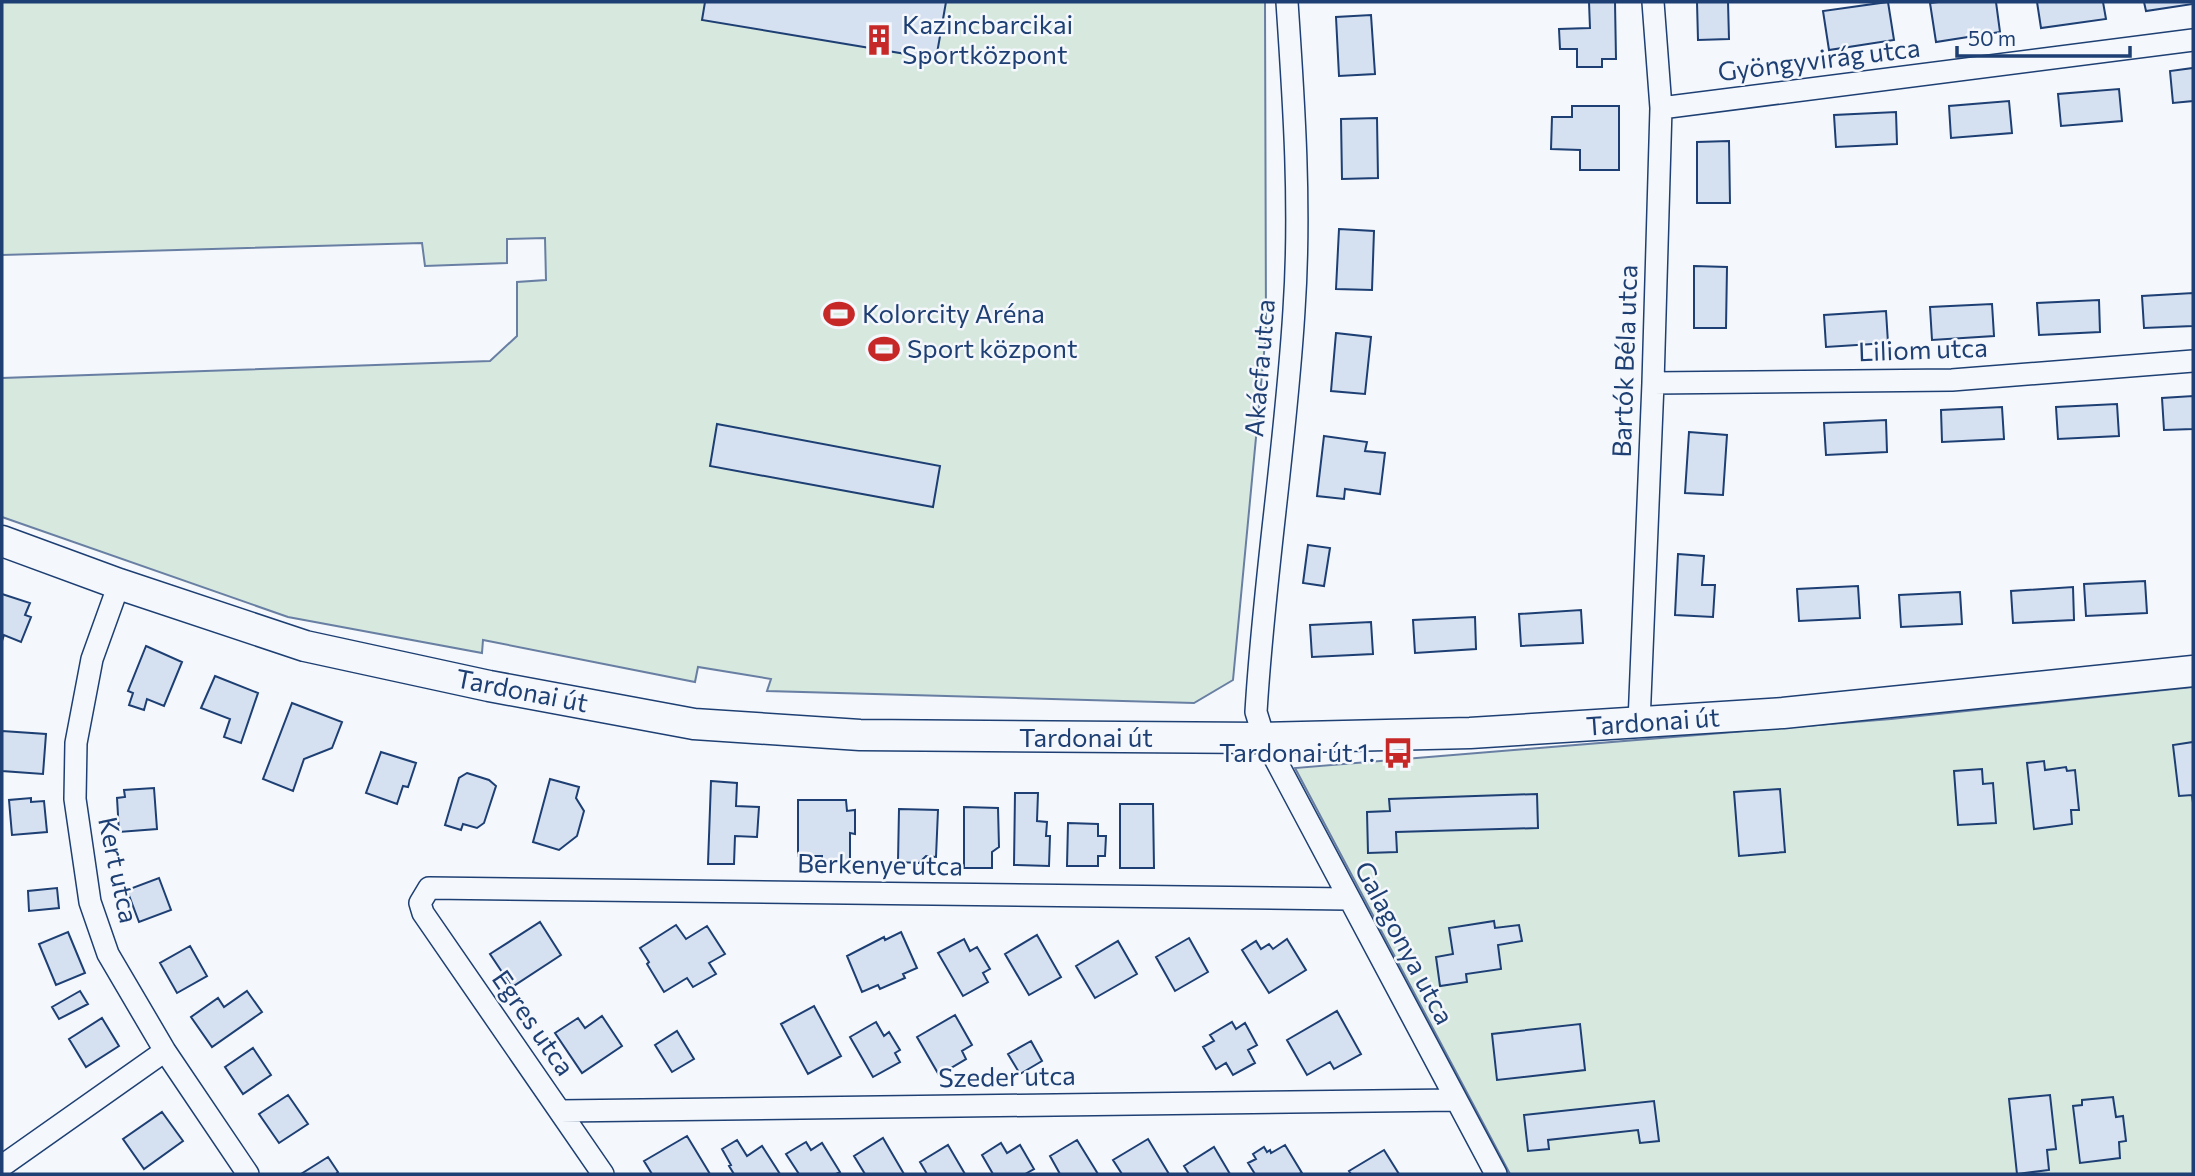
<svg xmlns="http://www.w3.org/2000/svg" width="2195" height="1176" viewBox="0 0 2195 1176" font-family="Commissioner,sans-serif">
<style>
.green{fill:#d7e8df;stroke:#687fa3;stroke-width:2}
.building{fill:#d5e0f0;stroke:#1d3f73;stroke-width:2}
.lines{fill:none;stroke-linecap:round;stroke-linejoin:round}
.street-casing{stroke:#1d3f73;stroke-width:24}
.secondary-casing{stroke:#1d3f73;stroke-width:33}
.street{stroke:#f4f7fb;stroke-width:21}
.secondary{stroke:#f4f7fb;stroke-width:30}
.labels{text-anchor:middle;stroke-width:5;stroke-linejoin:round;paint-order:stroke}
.poi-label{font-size:26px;fill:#1d3f73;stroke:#f4f7fb;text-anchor:start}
.street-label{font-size:26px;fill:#1d3f73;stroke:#f4f7fb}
</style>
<rect width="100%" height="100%" fill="#f4f7fb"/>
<path class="green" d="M2,2H1265L1266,332L1233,680L1194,703L767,691L771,679L698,667L695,682L483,640L482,653L288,617L2,517V378L490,361L517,336V282L546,280L545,238L507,239V263L425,266L422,243L2,255Z
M2193,687V1174H1510L1295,768L1891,719Z"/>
<path class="building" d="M705,2H946L936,59L702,20Z
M1589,2H1615L1616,59H1602V67H1577V49H1560L1559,29L1590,28Z
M1697,2H1728L1729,39L1698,40Z
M1888,2L1894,40L1829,50L1823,11Z
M1938,2H1996L2000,32L1936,42L1930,3Z
M2037,2H2103L2106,19L2041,28Z
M2144,2H2193V4L2146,11Z
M1371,15L1375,74L1339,76L1336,17Z
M2193,68V101L2173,103L2170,71Z
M2119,89L2122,121L2061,126L2058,94Z
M2009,101L2012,133L1951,138L1949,106Z
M1572,106H1619V170H1580V150L1551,149L1552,117H1572Z
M1896,112L1897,144L1836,147L1834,115Z
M1377,118L1378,178L1342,179L1341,119Z
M1729,141L1730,203H1697V142Z
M1339,229L1374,231L1372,290L1336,289Z
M1694,266L1727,267L1726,328H1694Z
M2193,293V326L2144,328L2142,296Z
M2099,300L2100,332L2039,335L2037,303Z
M1992,304L1994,336L1932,340L1930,307Z
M1886,311L1888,343L1826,347L1824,315Z
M1336,333L1371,337L1365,394L1331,391Z
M2193,396V429L2164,430L2162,398Z
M2117,404L2119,436L2058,439L2056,407Z
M2002,407L2004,439L1942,442L1941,410Z
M1886,420L1887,452L1826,455L1824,423Z
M717,424L940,466L933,507L710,466Z
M1689,432L1727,435L1723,495L1685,493Z
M1324,436L1367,442L1365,451L1385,453L1380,494L1345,489L1344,499L1317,496Z
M1308,545L1330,548L1324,586L1303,583Z
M1678,554L1704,556L1702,585H1715L1713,617L1675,615Z
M2145,581L2147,613L2086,616L2084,584Z
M1858,586L1860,618L1799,621L1797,589Z
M2073,587L2074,620L2013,623L2011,591Z
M1960,592L1962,624L1901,627L1899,595Z
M2,594L30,603L25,615L31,617L21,642L4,635L2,641Z
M1581,610L1583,643L1521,646L1519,614Z
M1475,617L1476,649L1415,653L1413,620Z
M1371,622L1373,654L1312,657L1310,625Z
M146,646L182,662L164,706L147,699L144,710L129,705L133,693L128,691Z
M215,676L258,693L241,743L224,737L230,719L201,708Z
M292,703L342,722L332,748L304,759L293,791L263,779Z
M2,731L46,734L43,774L2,771Z
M2193,742V803L2192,795L2179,796L2173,745Z
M381,752L416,763L408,787L403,786L397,804L366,793Z
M2044,761L2045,770L2066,767L2067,771L2075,770L2079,810H2071L2072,824L2034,829L2027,763Z
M1982,769L1983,784L1993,783L1996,823L1958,825L1954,771Z
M467,773L489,780L496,786L484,823L477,828L463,824L461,830L445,825L459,778Z
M550,779L579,787L576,798L584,811L577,836L559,850L533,842Z
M711,781L737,783L736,806L759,807L757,837L735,836L734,864H708Z
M154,788L157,829L119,832L117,798L125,797L124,790Z
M1780,789L1785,852L1739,856L1734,792Z
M1015,793H1038L1037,821L1047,822L1046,836H1050L1049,866L1014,865Z
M1537,794L1538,828L1396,832L1397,852L1368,853L1367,812L1390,811L1389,799Z
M31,798V802L44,801L47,832L12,835L9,800Z
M798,800H846L847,811L855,810V834L850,833V863L822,862V856H798Z
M1120,804H1153L1154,868H1120Z
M964,807L998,808L999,847L992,852V868H964Z
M899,809L938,810L936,857L926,856L919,863L898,862Z
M1068,823L1098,824V836H1106L1105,856H1098V866H1067Z
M159,878L171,910L139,922L127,890Z
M57,888L59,908L29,911L28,891Z
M1494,921L1495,928L1519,925L1522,941L1498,945L1501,969L1466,974L1467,982L1440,986L1436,957L1453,954L1449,928Z
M540,922L561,955L512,987L490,954Z
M676,925L686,939L707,926L725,954L709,963L716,974L693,987L687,978L664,992L647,964L649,962L640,948Z
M68,932L85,973L56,985L39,944Z
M901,932L917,968L903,974L905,978L880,989L878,985L862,992L847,956L884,937L885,940Z
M1037,935L1061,977L1029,995L1005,954Z
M1189,938L1208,972L1175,991L1156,957Z
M964,939L970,951L977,947L990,969L983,973L988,982L963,996L938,953Z
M1287,939L1306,970L1269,993L1242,950L1256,941L1261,949L1269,944L1273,949Z
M1118,941L1137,974L1095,998L1076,966Z
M190,946L207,976L177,993L160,963Z
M80,991L88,1004L59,1019L52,1007Z
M247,991L262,1012L212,1047L191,1017L218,998L224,1007Z
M814,1006L841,1056L808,1074L781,1024Z
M1337,1011L1361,1054L1334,1069L1330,1062L1307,1075L1287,1040Z
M955,1015L972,1045L962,1051L966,1059L939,1075L917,1037Z
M602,1016L622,1046L582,1073L555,1033L578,1018L585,1028Z
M102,1018L119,1046L86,1067L69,1039Z
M876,1022L884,1036L889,1032L900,1050L895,1053L900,1062L873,1077L850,1037Z
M1232,1022L1236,1029L1245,1023L1257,1045L1248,1050L1255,1063L1233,1075L1226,1063L1216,1069L1203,1047L1214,1041L1210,1035Z
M1580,1024L1585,1070L1497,1080L1492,1034Z
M677,1031L694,1059L672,1072L655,1045Z
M1031,1041L1042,1061L1020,1074L1008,1054Z
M253,1048L271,1075L243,1094L225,1067Z
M288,1095L308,1124L279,1143L259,1114Z
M2050,1095L2056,1149L2047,1150L2049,1170L2017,1174L2009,1099Z
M2113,1097L2116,1117L2123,1116L2126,1141L2119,1142L2120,1158L2080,1163L2073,1106L2082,1105V1100Z
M1654,1101L1659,1141L1640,1143L1638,1130L1548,1140L1549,1149L1528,1151L1524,1115Z
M162,1112L183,1141L144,1169L123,1139Z
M687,1136L710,1174H652L644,1161Z
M883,1138L904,1174H865L854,1156Z
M1148,1139L1169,1174H1122L1113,1160Z
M737,1140L747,1156L762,1146L780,1174H734L729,1166L731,1165L722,1149Z
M1077,1140L1098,1174H1060L1050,1156Z
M806,1142L811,1150L822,1143L840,1172L836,1174H799L786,1154Z
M1001,1143L1007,1153L1020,1145L1034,1169L1025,1174H993L982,1155Z
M948,1145L965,1174H927L920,1162Z
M1285,1145L1302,1173L1299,1174H1255L1248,1163L1256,1159L1253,1154L1264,1147L1267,1152L1270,1150L1271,1153Z
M1214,1147L1230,1174H1189L1184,1166Z
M1384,1150L1399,1174H1351L1349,1171Z
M328,1157L338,1172L336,1174H301Z"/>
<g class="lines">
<defs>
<path id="street" d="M1287,2C1294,104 1301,207 1294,310C1286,444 1264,577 1256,712L1264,738L1496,1174
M1661,108L2193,40
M1653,383L1952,380L2193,361
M119,584L92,659L76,743L75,799L90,902L108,954L165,1051L248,1174
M1639,723L1653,383L1661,108L1653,2
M560,1111L1455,1100
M2,1166L165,1051
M603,1174L423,913L420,903L429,888L1348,899"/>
<path id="secondary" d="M2,541L119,584L305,646L489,686L694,724L860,735L1264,738L1470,733L1783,713L2193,671"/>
</defs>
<use href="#street" class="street-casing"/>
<use href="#secondary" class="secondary-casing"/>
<use href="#street" class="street"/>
<use href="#secondary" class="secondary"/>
</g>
<defs>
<symbol id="building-bare" viewBox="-9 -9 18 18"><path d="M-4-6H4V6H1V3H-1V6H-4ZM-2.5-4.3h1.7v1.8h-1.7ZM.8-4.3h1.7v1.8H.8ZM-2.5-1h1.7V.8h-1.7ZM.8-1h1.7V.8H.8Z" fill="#c62828" stroke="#f4f7fb" stroke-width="2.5" paint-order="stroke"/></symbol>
<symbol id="stadium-bare" viewBox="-9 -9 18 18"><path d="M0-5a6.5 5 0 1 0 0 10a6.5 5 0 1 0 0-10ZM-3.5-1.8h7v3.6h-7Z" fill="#c62828" stroke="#f4f7fb" stroke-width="2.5" paint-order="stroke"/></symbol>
<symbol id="bus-bare" viewBox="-9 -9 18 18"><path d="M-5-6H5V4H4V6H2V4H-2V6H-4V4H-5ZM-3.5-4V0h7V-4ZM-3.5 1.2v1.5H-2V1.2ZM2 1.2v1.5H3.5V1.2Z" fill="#c62828" stroke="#f4f7fb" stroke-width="2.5" paint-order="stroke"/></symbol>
</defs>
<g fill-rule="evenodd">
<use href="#building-bare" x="857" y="18" width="44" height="44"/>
<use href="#stadium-bare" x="817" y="292" width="44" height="44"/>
<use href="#stadium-bare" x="862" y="327" width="44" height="44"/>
<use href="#bus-bare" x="1376" y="731" width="44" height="44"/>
</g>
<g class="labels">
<g class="poi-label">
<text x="902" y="34">Kazincbarcikai<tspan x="902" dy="30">Sportközpont</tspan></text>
<text x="862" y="323">Kolorcity Aréna</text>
<text x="907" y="358">Sport központ</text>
<text x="1375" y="762" text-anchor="end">Tardonai út 1.</text>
</g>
<g class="street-label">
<text transform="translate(1819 60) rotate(-7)" y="9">Gyöngyvirág utca</text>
<text transform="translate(1923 350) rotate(-2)" y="9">Liliom utca</text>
<text transform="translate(1625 361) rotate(-88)" y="9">Bartók Béla utca</text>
<text transform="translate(1260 368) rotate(-85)" y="9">Akácfa utca</text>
<text transform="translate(522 691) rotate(11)" y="9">Tardonai út</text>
<text transform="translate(1653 722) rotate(-4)" y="9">Tardonai út</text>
<text x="1086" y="747">Tardonai út</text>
<text transform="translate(880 865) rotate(1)" y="9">Berkenye utca</text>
<text transform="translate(118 870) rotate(78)" y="9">Kert utca</text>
<text transform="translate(1404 943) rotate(62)" y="9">Galagonya utca</text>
<text transform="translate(533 1023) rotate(55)" y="9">Egres utca</text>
<text transform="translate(1007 1077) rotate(-1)" y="9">Szeder utca</text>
</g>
</g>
<rect width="2195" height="1176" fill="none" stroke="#1d3f73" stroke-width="7"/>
<path d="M1957 46v10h173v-10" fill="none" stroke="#1d3f73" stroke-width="3.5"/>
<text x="1968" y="46" font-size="21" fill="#1d3f73" stroke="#f4f7fb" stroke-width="5" paint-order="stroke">50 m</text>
</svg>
